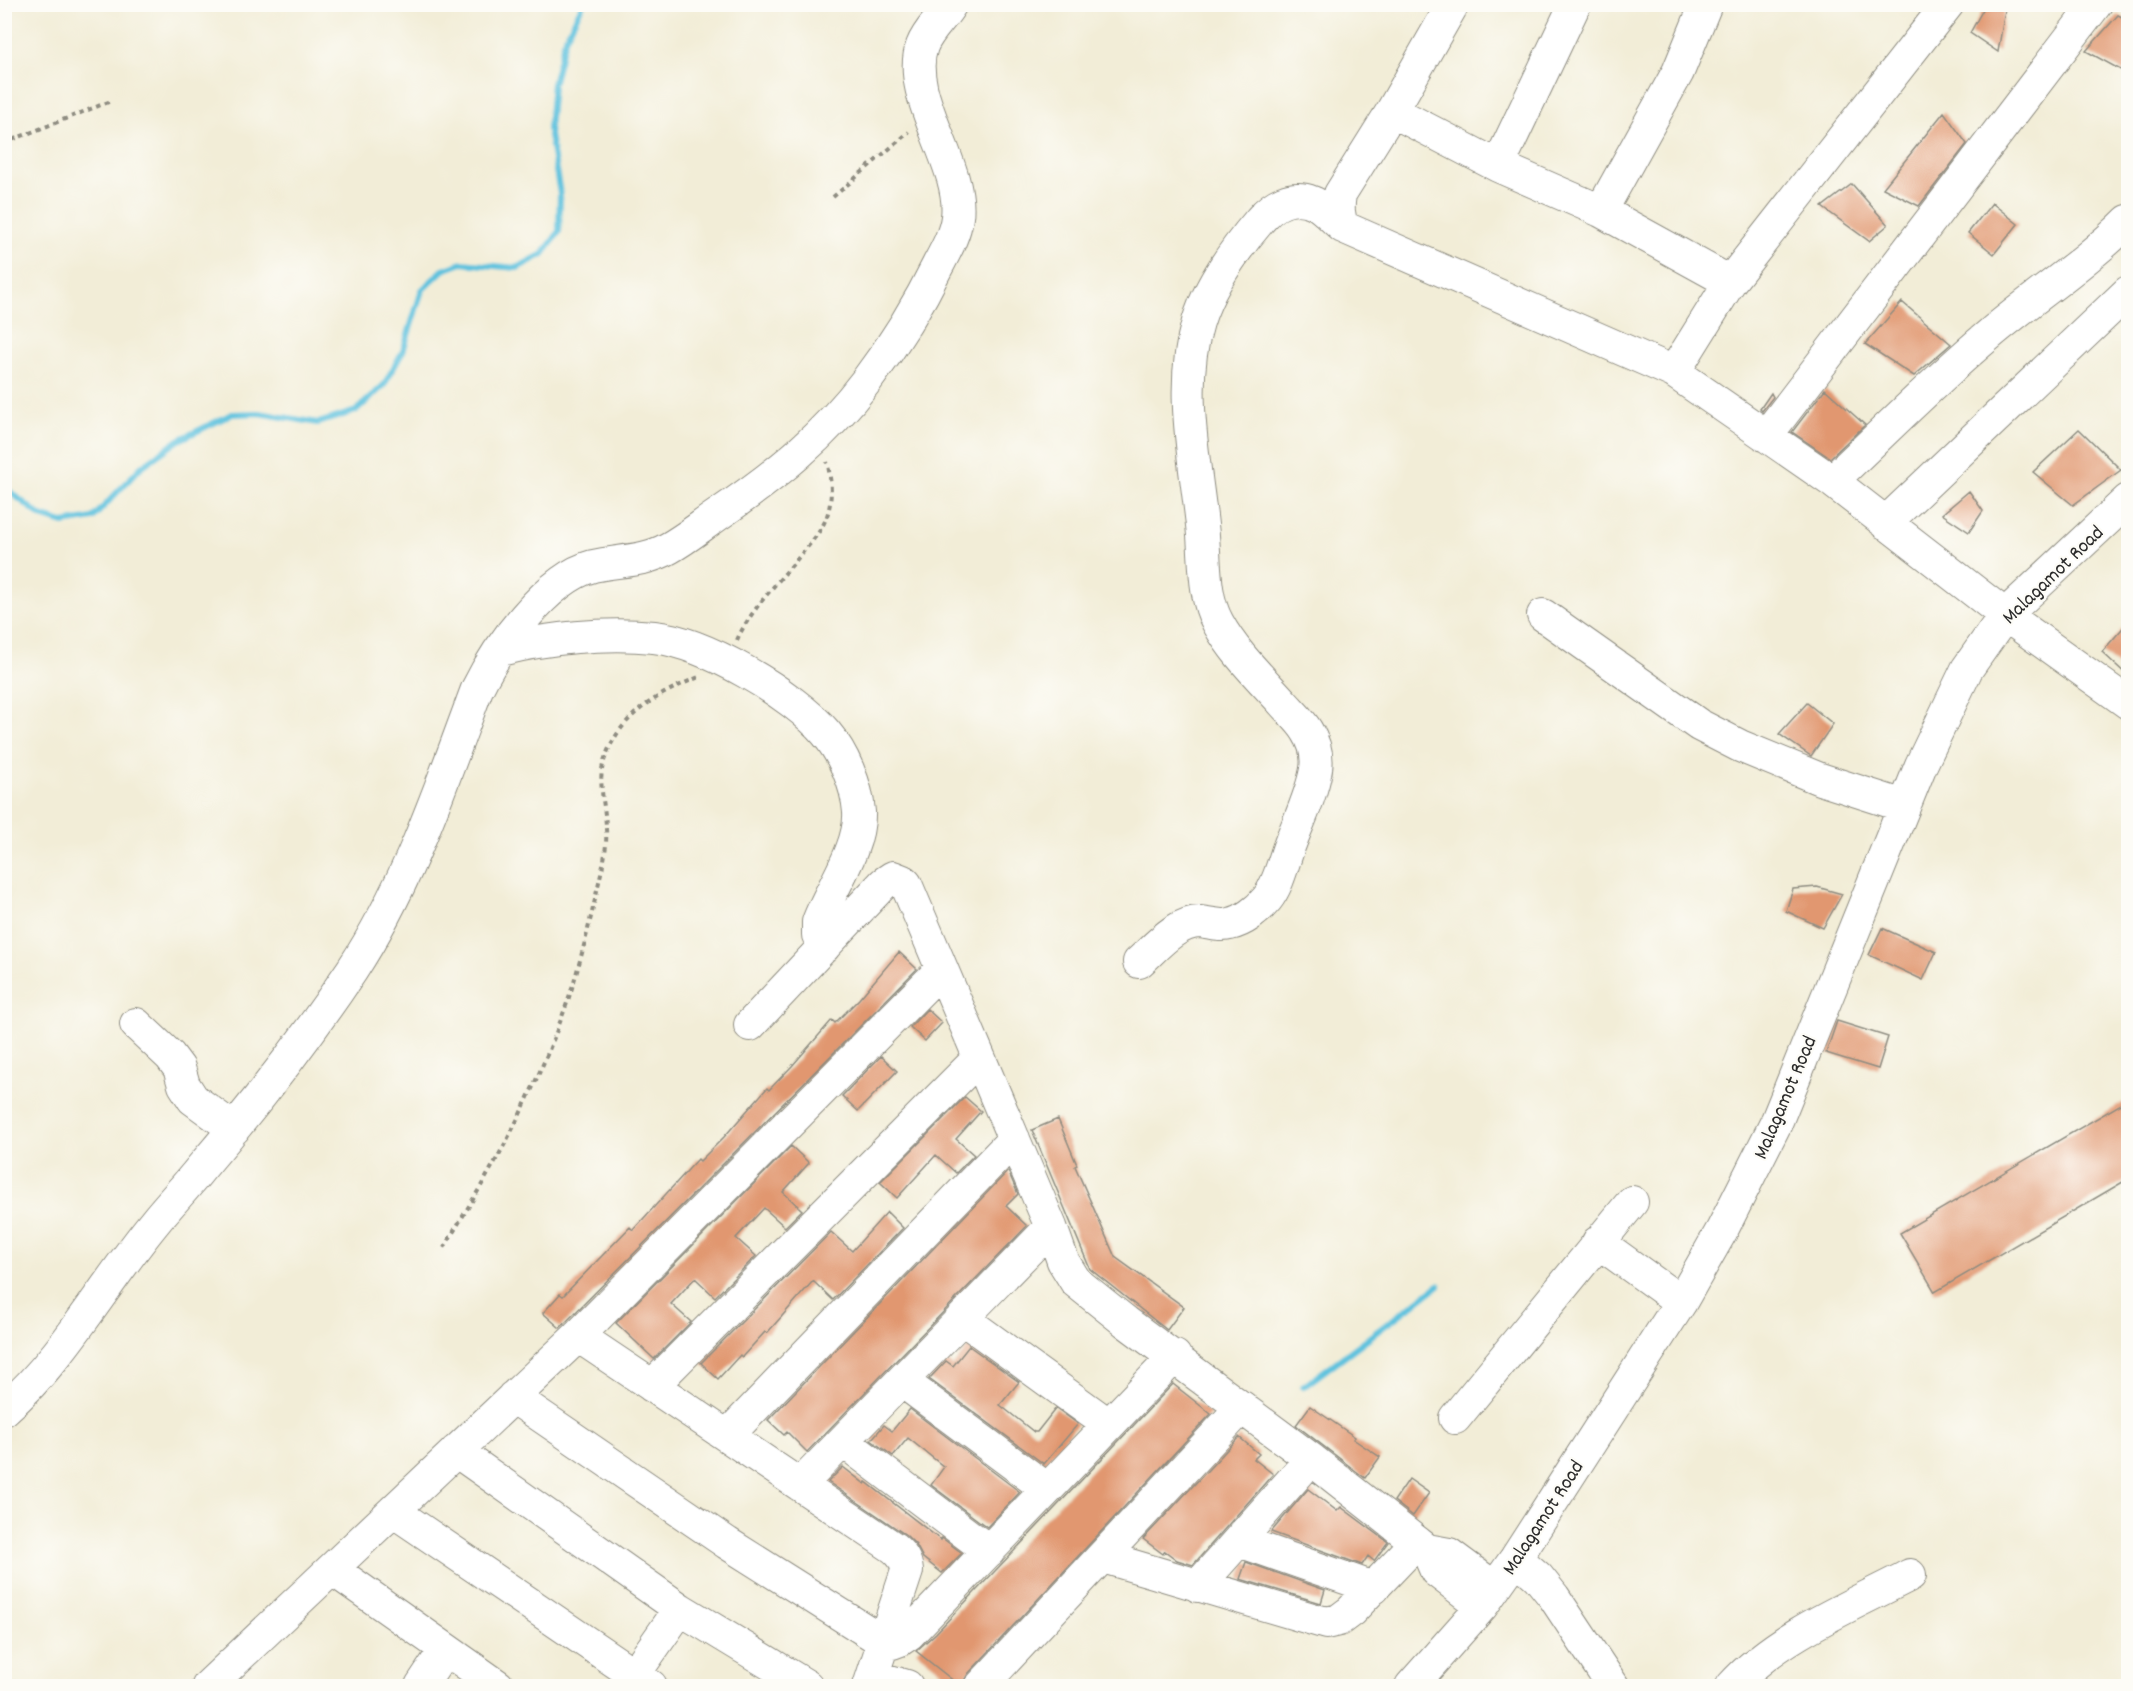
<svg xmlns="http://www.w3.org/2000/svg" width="2133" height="1691" viewBox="0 0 2133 1691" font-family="Dekko,sans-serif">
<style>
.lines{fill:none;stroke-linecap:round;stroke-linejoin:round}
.stream{stroke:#5fc2de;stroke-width:6}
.building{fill:#e19770}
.minor-casing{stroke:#8e8c81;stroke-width:34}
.path{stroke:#8e8c81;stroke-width:4;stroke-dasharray:4.5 4.5;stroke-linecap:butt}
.minor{stroke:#fff;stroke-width:32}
.labels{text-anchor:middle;stroke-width:4.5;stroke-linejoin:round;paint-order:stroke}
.street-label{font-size:21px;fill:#2b2b2b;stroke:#fdfcf7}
</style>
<rect width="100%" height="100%" fill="#fdfcf7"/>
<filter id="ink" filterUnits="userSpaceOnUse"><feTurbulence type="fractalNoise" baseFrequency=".0167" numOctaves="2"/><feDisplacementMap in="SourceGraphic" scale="12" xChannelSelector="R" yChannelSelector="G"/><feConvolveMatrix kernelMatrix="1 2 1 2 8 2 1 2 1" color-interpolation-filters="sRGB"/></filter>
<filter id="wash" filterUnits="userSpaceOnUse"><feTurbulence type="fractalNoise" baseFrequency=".008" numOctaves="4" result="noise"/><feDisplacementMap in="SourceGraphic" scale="24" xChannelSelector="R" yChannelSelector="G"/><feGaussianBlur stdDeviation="1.35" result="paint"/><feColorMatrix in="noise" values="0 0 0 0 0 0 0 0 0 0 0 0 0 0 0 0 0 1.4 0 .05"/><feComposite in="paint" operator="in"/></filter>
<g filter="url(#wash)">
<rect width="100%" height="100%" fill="#f2edd7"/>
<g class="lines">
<path class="stream" d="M4,487L41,516L63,523L93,518L141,467L179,440L232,414L259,413L318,423L356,411L384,385L403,351L422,290L443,270L462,263L517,268L543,254L559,232L560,194L549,129L553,84L565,39L583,4
M1303,1387L1439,1285"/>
</g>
<g id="blocks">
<path class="building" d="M1986,4H2006L1998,52L1970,33Z
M2118,15L2128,20V74L2086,51Z
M1944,112L1967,144L1919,206L1883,188Z
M1852,184L1888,225L1869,241L1822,207Z
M1992,203L2018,224L1994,254L1968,233Z
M1902,302L1951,344L1914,376L1865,344Z
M1825,389L1865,425L1830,458L1792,432Z
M1771,393L1773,397L1762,411L1760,409Z
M2079,429L2121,470L2073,505L2033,472Z
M1969,491L1983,511L1969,532L1942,514Z
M2128,622V676L2102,652Z
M1807,703L1833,724L1811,756L1779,734Z
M1817,887L1842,894L1823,928L1786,911L1793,889Z
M1882,928L1936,952L1923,980L1869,955Z
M899,952L917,969L560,1328L543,1313L560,1294L563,1296L630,1227L633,1230L698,1159L700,1161L724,1137L767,1088L769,1090L792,1066L832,1020L835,1023L859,999Z
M927,1009L942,1023L925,1041L910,1027Z
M1837,1021L1888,1037L1878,1069L1826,1053Z
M881,1056L897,1071L858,1111L842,1096Z
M965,1097L981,1111L956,1139L974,1155L956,1173L936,1155L897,1198L880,1182Z
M2128,1100V1179L1935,1292L1900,1233Z
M1058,1119L1077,1165L1075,1166L1115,1257L1184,1307L1167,1330L1090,1269L1032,1130Z
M791,1146L809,1163L783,1192L802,1210L785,1227L764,1208L736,1238L756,1256L715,1297L695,1278L671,1304L691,1322L654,1359L616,1323Z
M1008,1171L1018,1194L1006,1206L1027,1226L807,1452L787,1432L784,1435L768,1420Z
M887,1212L903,1228L833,1300L813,1281L767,1333L765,1332L742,1357L740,1355L718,1379L701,1363L831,1232L852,1251Z
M969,1346L1019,1382L1000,1405L1034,1432H1037L1056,1408L1078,1424L1044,1464L929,1379L946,1361L953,1366Z
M1173,1384L1211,1414L968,1674L964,1681V1686H960L916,1651L936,1633Z
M1310,1406L1355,1437L1353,1439L1380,1457L1365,1478L1296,1425Z
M910,1409L1020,1492L987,1527L931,1485L944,1467L908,1438L893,1456L871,1440L884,1425L892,1431Z
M1239,1437L1259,1454L1254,1459L1273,1474L1193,1565L1177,1560L1165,1551L1163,1554L1143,1539Z
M843,1467L865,1484L866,1482L941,1540L942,1538L962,1553L942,1573L923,1558L916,1545L906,1535L828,1482Z
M1409,1479L1429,1493L1413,1516L1394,1501Z
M1308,1489L1337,1511L1341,1507L1388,1542L1374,1561L1368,1556L1362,1565L1271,1532Z
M1246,1562L1325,1590L1321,1603L1240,1579Z"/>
</g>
</g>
<g filter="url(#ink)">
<use href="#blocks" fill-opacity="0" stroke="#8e8c81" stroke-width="1.5"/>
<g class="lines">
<defs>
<path id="minor" d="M1453,4L1392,111L1340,194C1338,207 1338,215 1343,227L1674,372L1832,481L2005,615L2128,703
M1392,111L1498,166L1601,211L1730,282
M1498,166L1575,4
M1601,211L1678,72L1706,4
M1674,372L1730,282L1948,4
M1766,436L2096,4
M1832,481C1884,432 1935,380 1990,334C2035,296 2087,262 2128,221
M1885,523L2128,292
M1543,615L1699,725L1740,746L1820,779L1904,806
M500,650C547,638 605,632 654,637C704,642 793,694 826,733C843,753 857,785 859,812C861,848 830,889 818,922V935L824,947
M1139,962C1156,947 1176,922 1200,922C1211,923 1220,927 1230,924C1244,921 1258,910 1267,899C1279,884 1283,862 1290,844C1299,820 1312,794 1316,769C1318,756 1314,742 1307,731C1301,721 1292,713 1284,704C1261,678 1235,654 1218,623C1202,594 1206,557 1202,525C1195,460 1178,386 1198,322C1209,286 1236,248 1260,220C1273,204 1292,194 1312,202C1323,206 1334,220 1343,227
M136,1024L170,1056L179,1068L184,1085L193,1099L234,1129
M750,1025L884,883L893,877L903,881L906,884L1051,1227L1063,1261L1076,1282L1126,1322L1311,1459L1427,1550L1449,1554L1495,1588
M1598,1242L1681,1302
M963,1319L1109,1425
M578,1336L894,1548C902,1555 906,1560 907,1571L869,1686
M902,1381L1047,1489
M652,1386L979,1058
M513,1397L727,1543L884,1642L892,1643L900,1640L909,1634L1175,1356
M4,1410C65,1357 103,1285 154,1223C169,1204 186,1187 201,1168C255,1105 306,1039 352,970C409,883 441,785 477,689C497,648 547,578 593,566C619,560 645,562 669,548C685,539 700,527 716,516C775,476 823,438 867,380C895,343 918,306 938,265C946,250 955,234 957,217C964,165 904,95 922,46C928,30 942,19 951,4
M1455,1418L1632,1202
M727,1436L1014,1139
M843,1441L989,1551
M456,1451L680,1609L807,1686
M800,1485L1051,1227
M393,1511L651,1686
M1239,1541L1374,1588
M1427,1550L1436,1571L1482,1606
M1103,1557L1326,1623L1339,1620L1351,1611L1417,1542
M1516,1558L1538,1577L1554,1597L1613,1686
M332,1569L498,1686
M1198,1586L1311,1459
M873,1676L907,1686
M208,1686L578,1336L942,969
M421,1686L445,1650
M626,1686L680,1609
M981,1686L1242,1407
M1411,1686L1482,1606L1516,1558L1681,1302L1722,1230L1776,1123L1921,765L1967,669L2005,615L2128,500
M1732,1686C1777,1636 1851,1606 1910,1575"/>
</defs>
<use href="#minor" class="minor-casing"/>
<path class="path" d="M4,143L111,101
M833,197L909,132
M737,640C750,610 782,578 803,552C811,543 820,532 825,521C833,503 832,481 827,462
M444,1248C466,1210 490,1173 510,1134C530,1095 548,1055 563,1014C580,969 591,916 602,869C605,857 607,842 606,829C606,807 597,783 604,761C619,715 657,694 699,677"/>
<use href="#minor" class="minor"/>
</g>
</g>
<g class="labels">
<g class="street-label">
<text transform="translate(2052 574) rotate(-44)" y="7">Malagamot Road</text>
<text transform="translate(1784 1097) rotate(-67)" y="7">Malagamot Road</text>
<text transform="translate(1542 1517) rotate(-57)" y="7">Malagamot Road</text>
</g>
</g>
<rect width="2133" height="1691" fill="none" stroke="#fdfcf7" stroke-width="24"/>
</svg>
